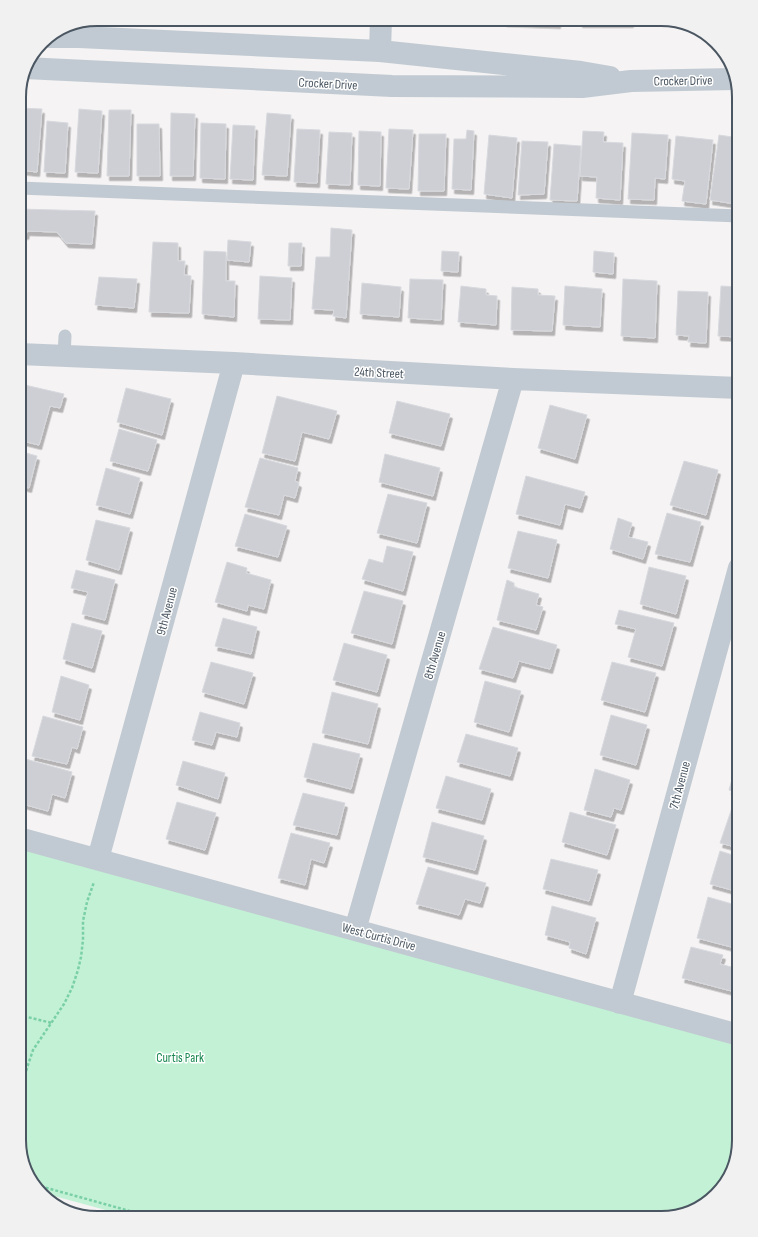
<svg xmlns="http://www.w3.org/2000/svg" width="758" height="1237" viewBox="0 0 758 1237" font-family="'Sofia Sans Condensed',sans-serif">
<style>
.green{fill:#c3f1d5}
.building{fill:#cdcfd5;stroke:#d7d9de;filter:url(#shadow)}
.lines{fill:none;stroke-linecap:round;stroke-linejoin:round}
.path{stroke:#7ad0a6;stroke-width:2.5;stroke-dasharray:3 2;stroke-linecap:butt}
.service{stroke:#c1cad2;stroke-width:13}
.minor{stroke:#c1cad2;stroke-width:22}
.tertiary{stroke:#c1cad2;stroke-width:22}
.labels{text-anchor:middle;stroke-width:3;stroke-linejoin:round;paint-order:stroke}
.street-label{font-size:13px;fill:#4a5661;stroke:#fff}
.park-label{font-size:13px;fill:#17864f;stroke:#fff}
.rim{fill:none;stroke:#4a5661;stroke-width:2}
</style>
<defs>
<filter id="shadow"><feDropShadow dx="2.5" dy="4.5" stdDeviation="0" flood-color="#0004"/></filter>
</defs>
<rect width="100%" height="100%" fill="#f5f3f3"/>
<path class="green" d="M19,846L739,1042V1141L728,1179L696,1210L661,1218H135L43,1193L27,1175L19,1140Z"/>
<path class="building" d="M504,19H558V24L504,22Z
M580,19H631V23H580Z
M19,108L42,109L37,172L19,170Z
M79,109L102,111L98,173L75,172Z
M109,110H131L129,176H107Z
M171,113L195,114L193,176H170Z
M267,113L291,115L287,176L262,175Z
M47,121L68,123L65,173L44,172Z
M201,123L226,124L225,179L200,178Z
M137,124H159L160,176H137Z
M233,125L255,126L253,180L230,179Z
M297,129L320,130L317,183L294,182Z
M389,129L413,130L409,189L386,188Z
M467,130L474,131L471,190L452,189L454,139H466Z
M359,131L381,132L380,186L358,185Z
M583,131L604,132L603,142L623,143L620,200L596,198L597,177L580,176Z
M329,132L352,133L350,185L326,184Z
M632,133L668,135L665,179L655,178L654,200L628,199Z
M419,134H446L444,191H418Z
M489,135L517,138L512,198L484,194Z
M719,135L739,138V186L736,204L710,200Z
M676,136L713,140L706,204L682,201L685,181L672,179Z
M522,141L548,142L544,194L518,195Z
M554,144L581,146L577,201L550,200Z
M19,209L95,211L92,244L66,243L57,232L27,231L26,235L19,234Z
M331,228L352,230L346,318L333,316L334,310L312,309L316,257H330Z
M228,240L251,242L249,262L227,260Z
M153,242L178,243V261H185L184,275L191,276L189,313L149,312Z
M289,243H302L301,266H288Z
M204,251L226,252V281H235L234,317L202,314Z
M442,251L459,252L458,272L441,271Z
M594,251L614,253L613,274L593,272Z
M260,276L292,278L290,320L258,319Z
M99,277L137,279L134,308L95,305Z
M410,279L443,280L441,320L408,318Z
M623,279L657,281L655,338L621,336Z
M362,283L401,287L399,317L360,314Z
M461,286L486,289V295L497,296L496,325L458,322Z
M565,286L602,289L600,327L563,325Z
M721,286L739,287V337L718,336Z
M512,287L538,289V295L555,296L552,331L511,330Z
M678,291L708,292L706,343L688,342L689,336L676,335Z
M25,385L64,394L60,408L50,406L39,445L19,440V405Z
M126,388L171,399L162,435L117,422Z
M277,396L337,411L329,439L302,432L295,461L262,453Z
M397,401L450,414L441,446L389,433Z
M550,405L587,415L575,459L538,448Z
M119,429L157,440L148,471L110,461Z
M19,451L37,456L29,488L19,485Z
M385,454L440,468L433,496L379,482Z
M260,458L298,468L295,481L299,483L295,498L284,495L279,515L245,507Z
M684,461L718,470L706,515L670,505Z
M106,468L140,478L130,514L96,505Z
M526,476L585,492L580,508L565,504L560,525L516,514Z
M388,494L427,503L417,543L377,533Z
M667,513L701,522L690,562L655,554Z
M245,514L287,526L278,557L235,546Z
M618,518L632,523L628,537L648,542L643,559L610,549Z
M96,520L130,528L119,570L86,560Z
M518,531L557,540L548,578L508,568Z
M387,546L413,552L403,591L362,579L369,559L383,563Z
M227,562L247,568L246,573L271,580L264,609L248,605L247,611L215,602Z
M649,567L686,576L676,614L640,604Z
M76,570L115,580L105,620L82,614L88,592L71,588Z
M507,580L514,583V587L539,594L536,605L543,607L536,630L497,620Z
M364,591L403,601L392,644L351,633Z
M619,610L674,623L662,666L628,657L636,629L615,624Z
M223,618L257,627L251,654L215,646Z
M72,623L102,631L92,668L63,659Z
M493,627L557,645L550,669L519,661L513,678L479,669Z
M344,643L387,655L377,692L333,680Z
M211,662L253,673L244,704L202,692Z
M612,662L656,673L645,712L601,700Z
M61,676L89,685L80,720L52,712Z
M485,681L521,691L509,732L474,722Z
M332,692L378,704L368,744L322,733Z
M200,712L240,723L237,737L216,732L212,745L192,740Z
M611,715L647,725L636,765L600,755Z
M43,716L83,727L77,749L72,747L67,764L32,756Z
M466,734L518,748L510,776L457,762Z
M313,743L360,754L351,789L304,777Z
M739,755V793L729,790Z
M22,758L72,772L65,798L52,794L48,811L19,803V768Z
M183,761L225,773L218,799L176,785Z
M595,769L630,780L621,810L614,808L611,817L584,810Z
M446,776L491,789L482,820L436,808Z
M303,793L345,803L337,835L293,825Z
M177,802L216,813L205,850L166,839Z
M734,802L739,803V848L720,843Z
M570,812L616,825L607,855L562,842Z
M432,822L484,836L475,870L423,857Z
M291,833L330,843L324,863L311,859L305,885L278,878Z
M720,851L739,857V892L710,884Z
M551,859L598,870L589,901L543,889Z
M428,867L486,883L480,903L465,899L459,915L416,904Z
M708,897L739,906V928L737,935H739V949L697,938Z
M552,906L596,918L586,954L569,948L570,942L545,935Z
M691,947L723,955L720,964L739,969V993L682,978Z"/>
<g class="lines">
<path class="path" d="M19,1015L52,1023
M20,1145L24,1120L22,1088L27,1068L33,1050L64,1004L72,988L78,970L81,957L83,940V921L87,902L94,882
M36,1185L155,1218"/>
<path class="service" d="M19,188L739,216
M64,356L65,336"/>
<path class="minor" d="M380,51L381,19
M19,354L234,363L513,379L739,388
M19,838L739,1035
M98,859L234,363
M355,930L513,379
M620,1003L739,568"/>
<path class="tertiary" d="M49,37H79L380,51L581,72L610,77
M25,68L392,86L582,87L631,81L735,79"/>
</g>
<g class="labels">
<g class="street-label">
<text transform="translate(683 80) rotate(-1)" y="5">Crocker Drive</text>
<text transform="translate(328 83) rotate(3)" y="5">Crocker Drive</text>
<text transform="translate(379 372) rotate(3)" y="5">24th Street</text>
<text transform="translate(166 611) rotate(-75)" y="5">9th Avenue</text>
<text transform="translate(434 655) rotate(-74)" y="5">8th Avenue</text>
<text transform="translate(679 785) rotate(-75)" y="5">7th Avenue</text>
<text transform="translate(379 936) rotate(15)" y="5">West Curtis Drive</text>
</g>
<g class="park-label">
<text x="180" y="1062">Curtis Park</text>
</g>
</g>
<path d="M0 0H758V1237H0ZM97 26H661A71 71 0 0 1 732 97V1140A71 71 0 0 1 661 1211H97A71 71 0 0 1 26 1140V97A71 71 0 0 1 97 26Z" fill="#f1f1f2" fill-rule="evenodd"/>
<path class="rim" d="M97 26H661A71 71 0 0 1 732 97V1140A71 71 0 0 1 661 1211H97A71 71 0 0 1 26 1140V97A71 71 0 0 1 97 26Z"/>
</svg>
